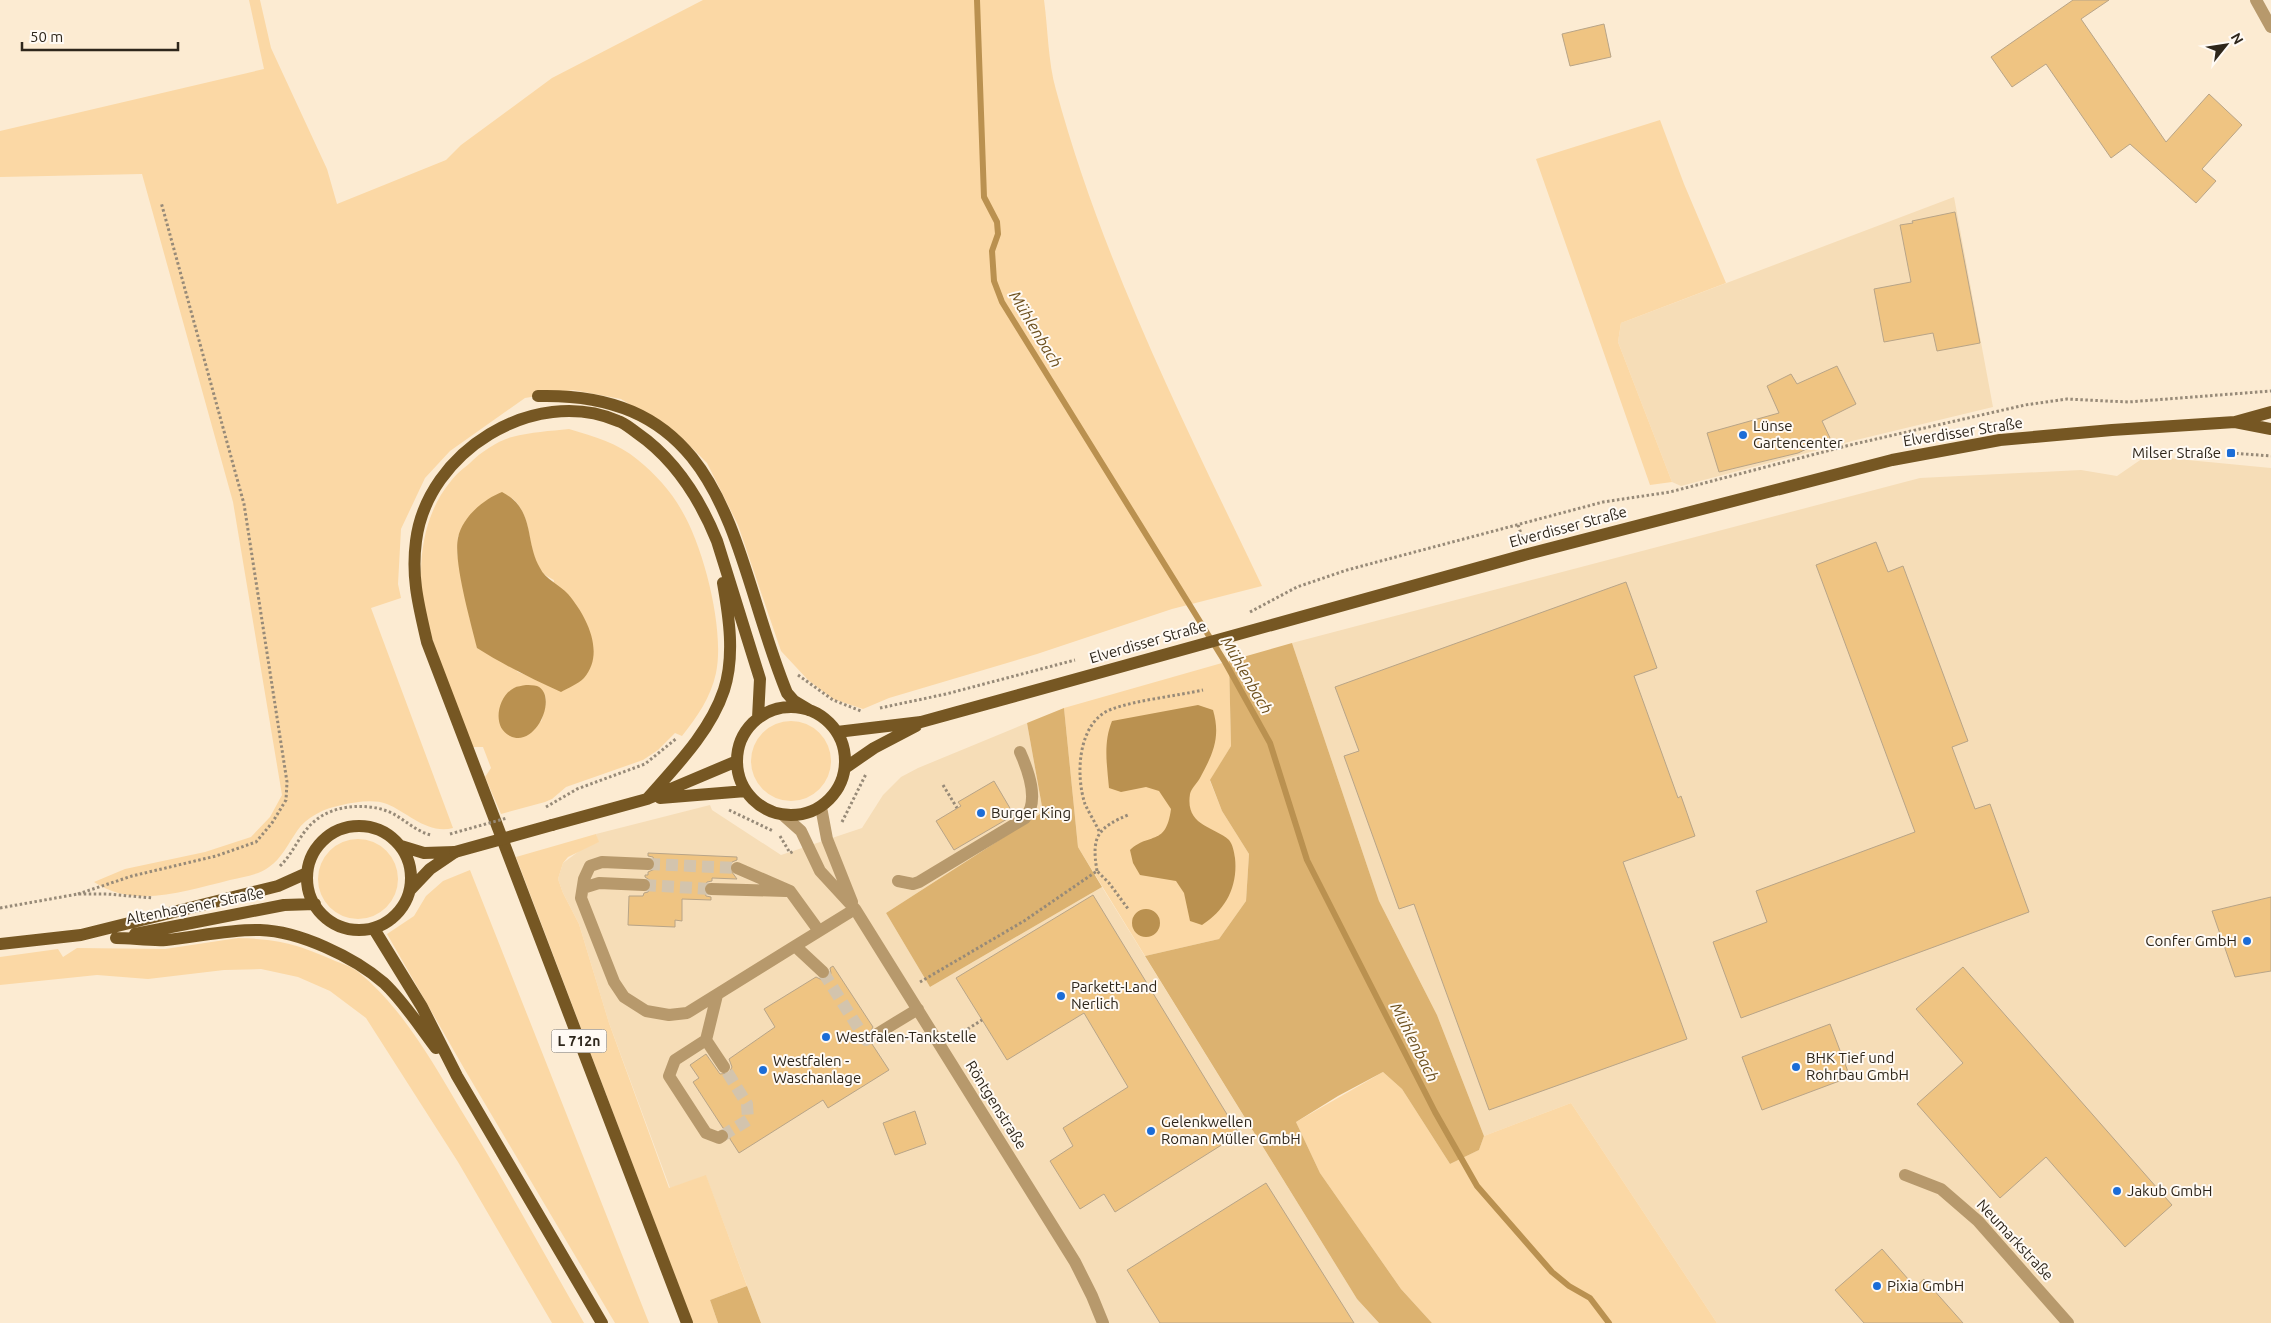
<svg xmlns="http://www.w3.org/2000/svg" width="2271" height="1323" viewBox="0 0 2271 1323" font-family="Ubuntu,sans-serif">
<style>
.built{fill:#f6ddb7}
.green{fill:#fbd8a5;fill-rule:evenodd}
.forest{fill:#dcb270}
.water{fill:#ba9150}
.lines{fill:none;stroke-linecap:round;stroke-linejoin:round}
.stream{stroke:#ba9150;stroke-width:6}
.building{fill:#efc482;stroke:#b8a487}
.minor-tunnel{stroke:#d3c4ad;stroke-width:12;stroke-dasharray:12 6;stroke-linecap:butt}
.path{stroke:#978a78;stroke-width:3;stroke-dasharray:2.5 2.5;stroke-linecap:butt}
.minor{stroke:#b7996c;stroke-width:12}
.major{stroke:#765723;stroke-width:12}
.path-bridge{stroke:#978a78;stroke-width:3;stroke-dasharray:2.5 2.5;stroke-linecap:butt}
.major-bridge{stroke:#765723;stroke-width:12}
.poi-dot{fill:#1c6dd7;stroke:#fffaf4;stroke-width:2}
.labels{text-anchor:middle;stroke-width:4;stroke-linejoin:round;paint-order:stroke}
.shield{fill:#fffaf4;stroke:#6d665c;stroke-width:1}
.shield-label{font-size:14px;font-weight:bold;fill:#2e261b}
.poi-label{font-size:15px;fill:#2e261b;stroke:#fffaf4;text-anchor:start}
.street-label{font-size:15px;fill:#2e261b;stroke:#fffaf4}
.water-label{font-size:16px;font-style:italic;fill:#6d501e;stroke:#fffaf4}
</style>
<rect width="100%" height="100%" fill="#fcebd2"/>
<path class="built" d="M1954,197L1993,407L1852,441L1681,486L1672,482L1618,342L1621,323Z
M2146,456L2271,468V1323H1717L1571,1103L1484,1136L1437,1015L1379,901L1292,643L1920,478L2081,470L2117,476Z
M1027,723L1043,812L886,913L930,987L1102,887L1357,1299L1379,1323H761L706,1176L670,1188L609,1023L579,924L563,893L558,879L563,863L582,849L598,842L596,834L710,805L712,810L781,855L862,828L883,795L901,777L918,768Z"/>
<path class="green" d="M249,0H260L271,48L327,169L337,204L446,160L461,145L552,78L703,0H1044C1048,29 1048,62 1056,90C1103,263 1185,425 1262,586L1172,609L1037,654L889,698L863,709L833,699L809,681L781,651L738,525L707,463L681,437L621,399L573,390L525,398L450,451L425,478L401,529L398,584L401,598L371,608L453,828C428,835 407,812 387,804C374,799 355,802 342,805C325,808 306,817 297,831C288,844 282,858 269,867C259,875 242,877 230,880C186,891 134,909 94,882L125,869L205,852L251,837L270,817L282,795L233,502L142,174L0,177V131L264,69Z
M1660,120L1684,184L1726,283L1621,323L1618,342L1672,482L1650,485L1536,159Z
M569,429C593,436 618,443 638,460C655,474 671,491 682,511C704,548 725,631 716,673C711,697 697,717 682,736L675,733L658,750L643,760L566,787L552,799L545,802L501,814L485,777L491,768L483,747H473C454,697 429,645 422,592C418,554 426,510 451,481C456,474 464,468 470,463C481,452 498,441 512,437C531,432 550,431 569,429ZM512,498C534,517 526,549 541,571C544,575 550,578 554,580L539,680L518,672L470,620L457,553L458,536ZM526,685C552,688 547,702 541,722Z
M1229,661L1231,746L1210,781L1222,811L1249,854L1246,901L1219,939L1145,956L1078,847L1064,708Z
M751 761a40 40 0 1 1 80 0a40 40 0 1 1-80 0Z
M596,834L599,842L568,857L563,863L558,879L563,893L579,924L609,1023L669,1188L706,1175L747,1286L710,1300L718,1323H693L516,857Z
M318 879a40 40 0 1 1 80 0a40 40 0 1 1-80 0Z
M470,870L649,1323H615L465,1070L387,934L414,916L426,896L443,881Z
M238,938C277,939 297,944 333,960C340,963 350,966 357,971C402,1007 432,1061 461,1110C504,1180 543,1252 584,1323H552L458,1162L366,1018L330,991L298,977L261,969L224,970L148,979L97,975L0,985V957L58,949L63,957L77,948L165,949Z
M1383,1072L1402,1089L1450,1164L1479,1150L1484,1136L1571,1103L1717,1323H1432L1401,1289L1320,1173L1296,1122Z"/>
<path class="forest" d="M1292,643L1379,901L1437,1015L1484,1136L1479,1150L1450,1164L1402,1089L1383,1072L1338,1096L1296,1122L1320,1173L1401,1289L1432,1323H1379L1357,1299L1145,956L1219,939L1246,901L1249,854L1222,811L1210,780L1231,746L1229,661Z
M1064,708L1078,847L1102,887L930,987L886,913L1043,812L1027,723Z
M747,1286L761,1323H718L710,1300Z"/>
<path class="water" d="M502,492C536,510 524,540 540,568C545,579 560,585 568,594C586,615 606,653 584,678C578,684 568,688 561,692C532,679 504,665 477,648C471,623 453,561 458,538C462,517 484,499 502,492Z
M526,685C529,685 534,685 537,686C559,695 536,749 510,736C491,727 498,696 514,688C517,686 522,686 526,685Z
M1198,705L1213,710C1221,737 1213,754 1200,778C1197,783 1191,789 1190,794C1185,826 1213,826 1229,840C1233,845 1234,852 1235,858C1238,886 1226,910 1202,925L1190,921L1184,893L1176,881L1140,875L1133,863L1130,850C1149,832 1166,847 1171,809L1159,791L1146,787L1121,792L1109,788C1107,765 1103,743 1112,721Z
M1132 923a14 14 0 1 1 28 0a14 14 0 1 1-28 0Z"/>
<g class="lines">
<path class="stream" d="M977,0L984,197L997,222L998,234L992,251L994,281L1002,302L1225,662L1270,743L1307,860L1435,1112L1477,1186L1552,1272L1569,1286L1590,1298L1609,1323"/>
</g>
<path class="building" d="M2073,0H2109L2081,19L2166,142L2209,94L2242,125L2202,169L2216,181L2196,203L2130,144L2111,158L2046,64L2012,87L1991,57Z
M1604,24L1611,57L1570,66L1562,34Z
M1955,212L1980,343L1937,351L1933,333L1884,342L1874,289L1911,282L1900,225L1913,223L1912,221Z
M1837,366L1856,404L1822,421L1830,438L1798,453L1719,472L1707,433L1779,413L1767,386L1791,374L1797,384Z
M1876,542L1888,572L1903,566L1968,741L1952,747L1975,809L1990,804L2029,912L1741,1018L1713,942L1767,922L1756,891L1915,832L1816,565Z
M1626,582L1657,668L1634,676L1678,798L1681,796L1695,836L1623,862L1687,1039L1489,1110L1414,904L1399,909L1344,756L1359,751L1335,687Z
M994,781L1014,815L954,850L936,821L961,806L958,802Z
M648,853L737,857V860L732,862L729,868L737,879L712,878V881L707,882L703,889L706,896L711,897V900L682,899V921L675,920V927L628,925L629,896H643L644,893L648,892L652,886L651,881L645,877V875H648V872L655,869L656,864L653,857L648,856Z
M1093,895L1239,1134L1115,1212L1104,1194L1080,1209L1050,1161L1073,1146L1063,1128L1128,1087L1084,1013L1007,1060L956,978Z
M2271,897V971L2235,977L2212,911Z
M833,966L873,1027L869,1034L872,1040L870,1041L889,1070L828,1108L823,1100L739,1153L730,1139L729,1132L723,1128L693,1082L699,1078L690,1065L706,1054L720,1074L729,1073L732,1067L729,1059L775,1027L764,1009L816,977L822,980L829,978L831,973L830,968Z
M1963,967L2172,1205L2125,1247L2046,1157L2000,1198L1917,1104L1963,1063L1916,1009Z
M1830,1024L1850,1077L1762,1110L1742,1057Z
M915,1111L926,1144L895,1155L883,1123Z
M1266,1183L1354,1323H1160L1127,1270Z
M1882,1249L1915,1287L1924,1279L1963,1323H1864L1835,1290Z"/>
<g class="lines">
<path class="minor-tunnel" d="M648,864L737,868
M644,885L711,889
M823,972L866,1040L877,1034
M722,1136L748,1120L747,1104L724,1067"/>
<path class="path" d="M2231,453L2271,456
M1518,525L1523,539
M1250,612L1297,587L1347,570L1603,502L1670,492L1850,445L2025,405L2067,399L2128,402L2271,391
M798,675L833,700L861,711
M880,708L946,694L1075,660
M943,785L957,808
M546,807L577,789L645,764L677,738
M729,810L773,831
M842,822L866,774
M1099,831C1095,822 1089,813 1085,804C1075,774 1078,721 1112,709C1137,700 1176,696 1203,690
M780,836L790,853L794,851
M280,866C294,853 300,832 316,820C334,805 366,803 387,811C403,817 414,831 431,835
M1097,871C1091,835 1098,828 1130,814
M78,894L132,876L216,856L256,842L272,823L286,800L287,782L244,504L161,202
M0,908L78,894H107L153,898
M920,982L1024,921L1097,871L1109,883L1129,910
M955,1037L982,1020"/>
<path class="minor" d="M2256,0L2271,27
M821,807L827,839L852,902
M783,815L801,831L820,871L855,909L1075,1262L1092,1296L1103,1323
M648,864L602,862L590,866L584,879L581,898L614,982L624,997L646,1011L669,1015L687,1013L795,946
M737,868L790,891L819,931
M898,881L913,884L919,882L1025,818C1040,801 1028,770 1020,752
M583,888L599,883L644,885
M711,889L786,891
M823,972L795,946L855,909
M717,995L706,1040L675,1060L669,1076L706,1133L719,1138L722,1136
M877,1034L918,1009
M706,1040L724,1067
M1905,1175L1941,1189L1978,1221L2068,1323"/>
<path class="major" d="M538,396C732,391 731,557 787,693L794,701L809,710
M2235,422L2271,429
M737 761a54 54 0 1 1 108 0a54 54 0 1 1-108 0Z
M837,732L921,722L1528,554L1892,460L2000,440L2112,430L2235,422L2271,412
M845,768L874,748L916,726
M660,798L746,791
M647,799C676,766 710,732 724,690C735,656 729,617 723,583
M552,825L647,799L737,761
M307 878a52 52 0 1 1 104 0a52 52 0 1 1-104 0Z
M401,846L424,853L455,852
M410,890L430,869L455,852
M374,929L422,1007L457,1076L602,1323
M135,934L284,905L315,904
M116,938C132,938 150,941 166,940C197,937 228,929 260,930C299,931 354,957 384,983C404,1002 420,1027 436,1048
M0,944L81,935L278,886L307,873
M687,1323L427,642C419,607 411,578 416,541C427,452 534,385 618,421C625,423 631,429 637,433C676,460 700,499 717,541L760,679L758,718"/>
<path class="path-bridge" d="M450,834L507,818"/>
<path class="major-bridge" d="M455,852L552,825"/>
</g>
<g class="poi-dot">
<circle cx="1743" cy="435" r="5"/>
<rect x="2226" y="448" width="10" height="10" rx="2.5"/>
<circle cx="981" cy="813" r="5"/>
<circle cx="2247" cy="941" r="5"/>
<circle cx="1061" cy="996" r="5"/>
<circle cx="826" cy="1037" r="5"/>
<circle cx="1796" cy="1067" r="5"/>
<circle cx="763" cy="1070" r="5"/>
<circle cx="1151" cy="1131" r="5"/>
<circle cx="2117" cy="1191" r="5"/>
<circle cx="1877" cy="1286" r="5"/>
</g>
<g class="labels">
<rect class="shield" x="551.5" y="1029.5" width="55" height="23" rx="4"/>
<g class="shield-label">
<text x="579" y="1046">L 712n</text>
</g>
<g class="poi-label">
<text x="1753" y="431">Lünse<tspan x="1753" dy="17">Gartencenter</tspan></text>
<text x="2221" y="458" text-anchor="end">Milser Straße</text>
<text x="991" y="818">Burger King</text>
<text x="2237" y="946" text-anchor="end">Confer GmbH</text>
<text x="1071" y="992">Parkett-Land<tspan x="1071" dy="17">Nerlich</tspan></text>
<text x="836" y="1042">Westfalen-Tankstelle</text>
<text x="1806" y="1063">BHK Tief und<tspan x="1806" dy="17">Rohrbau GmbH</tspan></text>
<text x="773" y="1066">Westfalen -<tspan x="773" dy="17">Waschanlage</tspan></text>
<text x="1161" y="1127">Gelenkwellen<tspan x="1161" dy="17">Roman Müller GmbH</tspan></text>
<text x="2127" y="1196">Jakub GmbH</text>
<text x="1887" y="1291">Pixia GmbH</text>
</g>
<g class="street-label">
<text transform="translate(1963 432) rotate(-9)" y="5">Elverdisser Straße</text>
<text transform="translate(1568 527) rotate(-15)" y="5">Elverdisser Straße</text>
<text transform="translate(1148 642) rotate(-16)" y="5">Elverdisser Straße</text>
<text transform="translate(195 906) rotate(-11)" y="5">Altenhagener Straße</text>
<text transform="translate(996 1105) rotate(58)" y="5">Röntgenstraße</text>
<text transform="translate(2015 1240) rotate(47)" y="5">Neumarkstraße</text>
</g>
<g class="water-label">
<text transform="translate(1036 329) rotate(59)" y="6">Mühlenbach</text>
<text transform="translate(1247 675) rotate(60)" y="6">Mühlenbach</text>
<text transform="translate(1415 1042) rotate(63)" y="6">Mühlenbach</text>
</g>
</g>
<g transform="translate(2226 45) rotate(60)" stroke="#fffaf4" stroke-width="4" paint-order="stroke">
<path d="M0-4L9 19L0 12L-9 19Z" fill="#2e261b"/>
<text y="-8" font-size="14" font-weight="bold" text-anchor="middle" fill="#2e261b">N</text>
</g>
<path d="M22 42v8h156v-8" fill="none" stroke="#2e261b" stroke-width="2.5"/>
<text x="30" y="42" font-size="15" fill="#2e261b" stroke="#fffaf4" stroke-width="4" paint-order="stroke">50 m</text>
</svg>
